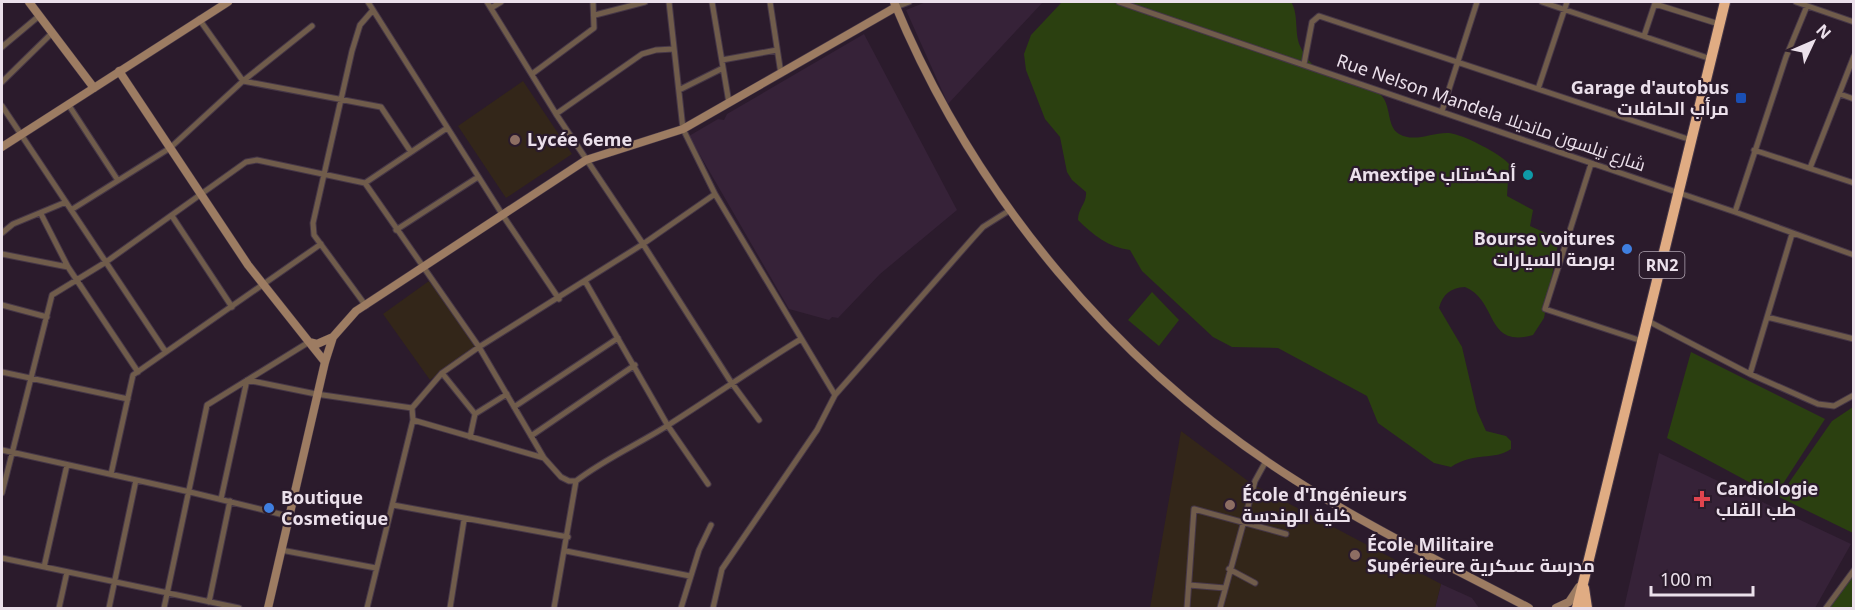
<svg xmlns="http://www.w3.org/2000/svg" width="1855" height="610" viewBox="0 0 1855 610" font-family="'Noto Sans',Cairo,sans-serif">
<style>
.built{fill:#362238}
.education{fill:#332619}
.green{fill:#2b4010}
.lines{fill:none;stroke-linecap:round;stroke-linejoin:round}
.street-casing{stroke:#463747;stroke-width:7}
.secondary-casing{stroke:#463747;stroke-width:9}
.highway-casing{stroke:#463747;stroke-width:12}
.street{stroke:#705c4b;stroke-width:5}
.secondary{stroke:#9d7c62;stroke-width:8}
.highway{stroke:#e0ac83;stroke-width:10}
.transit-dot{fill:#1a4fb4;stroke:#2b1b2c;stroke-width:2}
.education-dot{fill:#8d6e63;stroke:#2b1b2c;stroke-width:2}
.culture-dot{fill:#0f9aa8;stroke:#2b1b2c;stroke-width:2}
.shop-dot{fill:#3f7fe0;stroke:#2b1b2c;stroke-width:2}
.health-dot{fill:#e0444e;stroke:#2b1b2c;stroke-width:2}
.labels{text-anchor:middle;stroke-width:4.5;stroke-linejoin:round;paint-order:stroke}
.shield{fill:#2b1b2c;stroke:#b1a5b2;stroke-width:1.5}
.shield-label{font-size:16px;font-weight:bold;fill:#ebe0eb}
.poi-label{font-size:18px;font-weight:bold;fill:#ebe0eb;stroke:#2b1b2c;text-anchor:start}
.street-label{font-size:18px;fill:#ebe0eb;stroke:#2b1b2c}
</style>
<rect width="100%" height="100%" fill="#2b1b2c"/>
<path class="built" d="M926,2H1043L948,104L906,10Z
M864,34L957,210L880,274L838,318L832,317L829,320L789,309L689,136L718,119L724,120L727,114Z
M1659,453L1851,544L1815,608H1624Z
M1441,584L1472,598L1479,608H1435Z"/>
<path class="education" d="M523,81L572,154L506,198L458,126Z
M429,281L477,346L430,380L383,314Z
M1181,431L1252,484L1441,584L1435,608H1150Z"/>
<path class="green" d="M1062,2H1291C1299,14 1294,32 1300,46C1320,89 1354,71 1380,94C1392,105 1386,126 1399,134C1415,143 1432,132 1449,133C1462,134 1501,154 1509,164L1507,196L1533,210L1530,226L1559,239L1544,318L1533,335C1485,349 1498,300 1465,287C1450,288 1443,294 1439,308L1462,347L1477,411L1486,431L1506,436L1511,441V449C1494,461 1475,451 1451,467L1434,463L1378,423L1367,396L1278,348L1232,347L1213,337L1142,271L1130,250C1108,247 1093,235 1078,220C1078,208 1087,203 1086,192L1072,180L1067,172L1060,137L1045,119L1026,70L1024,54L1031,35Z
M1152,292L1179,320L1159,346L1128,320Z
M1691,352L1825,419L1775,496L1667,438Z
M1853,407V533L1779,497L1832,421Z
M1853,573V608H1825Z"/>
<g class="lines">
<defs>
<path id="street" d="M368,2L502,214L559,299
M669,2L683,129L715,194L835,395
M712,2L729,103
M770,2L781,74
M1119,2L1735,212L1854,255
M1542,2L1711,59
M1796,2L1854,22
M1655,4L1719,24
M896,7L909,2
M491,8L501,2
M595,15L645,2
M199,19L243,81L381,107L411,152
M1644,36L1655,3
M2,47L39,16
M722,60L777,50
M1304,64L1312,22L1319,16L1691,140
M532,74L594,28L593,2
M2,82L52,33
M1538,89L1567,2
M679,90L723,68
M1840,94L1854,99
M68,104L117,179
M2,106L165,351
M1442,111L1477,2
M556,114L642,54L656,50L674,49
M1754,150L1854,183
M1591,164L1545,309L1642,341
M1810,168L1854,56
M365,183L447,128
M715,194L643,244L731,382L759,420
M71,210L170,148L243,81L312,26
M1735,212L1786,57L1807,6
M41,214L68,267
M172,216L232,307
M396,230L478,177
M2,233L13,224L66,202
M2,254L68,267L138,372
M585,281L668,426L708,484
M2,305L47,317
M366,306L314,235L313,223L352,51L360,25L373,10
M1767,317L1854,339
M1648,321L1750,374L1818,404L1834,406L1854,395
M2,372L128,399
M442,373L475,414L470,437
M1750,374L1792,234
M514,407L618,338
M412,408L442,373L479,347L643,244L556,114L487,2
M475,414L507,394
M413,420L544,458L561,477L569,481H576L554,608
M531,436L635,365
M2,450L190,492L288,516
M111,474L133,375L321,244
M576,481C606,458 639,444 670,424C714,396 757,366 801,339
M2,493L52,295L106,262L246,162L257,160L365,183L479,347L544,458
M221,499L247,380L316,394L412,408L413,420L367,608
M393,505L568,537
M281,550L376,568
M566,551L690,576
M2,558L239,608
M44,567L67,465
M1229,569L1255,583
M1189,585L1225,588
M209,602L230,501
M59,608L67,572
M109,608L136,480
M164,608L207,405L309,342
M450,608L464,520
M681,608L699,550L711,525
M713,608L722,569L817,430L835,395L973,238L983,227L1010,210
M1187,608L1194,509L1286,534
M1220,608L1255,481L1266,461
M1826,608L1854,570"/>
<path id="secondary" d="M29,2L94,88
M894,2C974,196 1117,367 1295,480C1370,528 1451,567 1529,608
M119,71L248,265L309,342L317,344L333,337
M2,147L228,2
M309,342L325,362
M268,608L325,362L333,337L356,311L586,160L683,129L896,7
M1556,608L1569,602L1579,587"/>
<path id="highway" d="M1584,588L1587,608
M1577,608L1725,2"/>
</defs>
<use href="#street" class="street-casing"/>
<use href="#secondary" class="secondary-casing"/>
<use href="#highway" class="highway-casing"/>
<use href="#street" class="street"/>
<use href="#secondary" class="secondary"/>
<use href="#highway" class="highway"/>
</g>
<rect class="transit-dot" x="1735" y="92" width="12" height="12" rx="3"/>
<g class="education-dot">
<circle cx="515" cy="140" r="6"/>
<circle cx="1230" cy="505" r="6"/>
<circle cx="1355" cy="555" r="6"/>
</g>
<circle class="culture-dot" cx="1528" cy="175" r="6"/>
<g class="shop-dot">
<circle cx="1627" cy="249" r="6"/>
<circle cx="269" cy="508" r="6"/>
</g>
<path class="health-dot" d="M1699 490h6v6h6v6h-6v6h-6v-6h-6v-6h6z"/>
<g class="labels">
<rect class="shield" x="1639.5" y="252" width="45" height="26" rx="4.5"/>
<g class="shield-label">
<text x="1662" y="271">RN2</text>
</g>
<g class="poi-label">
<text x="1729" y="94" text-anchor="end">Garage d'autobus<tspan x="1729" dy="21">مرأب الحافلات</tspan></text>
<text x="527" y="146">Lycée 6eme</text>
<text x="1516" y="181" text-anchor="end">Amextipe أمكستاب</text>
<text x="1615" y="245" text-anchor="end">Bourse voitures<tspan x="1615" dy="21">بورصة السيارات</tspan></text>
<text x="1716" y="495">Cardiologie<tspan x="1716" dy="21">طب القلب</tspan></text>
<text x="1242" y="501">École d'Ingénieurs<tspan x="1242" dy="21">كلية الهندسة</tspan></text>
<text x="281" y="504">Boutique<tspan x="281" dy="21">Cosmetique</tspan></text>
<text x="1367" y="551">École Militaire<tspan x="1367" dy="21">Supérieure مدرسة عسكرية</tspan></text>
</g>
<g class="street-label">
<text transform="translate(1491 113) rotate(19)" y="6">Rue Nelson Mandela شارع نيلسون مانديلا</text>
</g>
</g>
<rect width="1855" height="610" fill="none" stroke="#ebe0eb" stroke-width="6"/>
<g transform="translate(1813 42) rotate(46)" stroke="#2b1b2c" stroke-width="4.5" paint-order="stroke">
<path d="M0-4.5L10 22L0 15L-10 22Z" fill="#ebe0eb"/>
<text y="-9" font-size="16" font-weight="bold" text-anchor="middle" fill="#ebe0eb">N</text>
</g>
<path d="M1651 586v9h102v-9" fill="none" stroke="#ebe0eb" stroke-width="3"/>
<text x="1660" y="586" font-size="18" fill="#ebe0eb" stroke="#2b1b2c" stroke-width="4.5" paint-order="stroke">100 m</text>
</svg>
